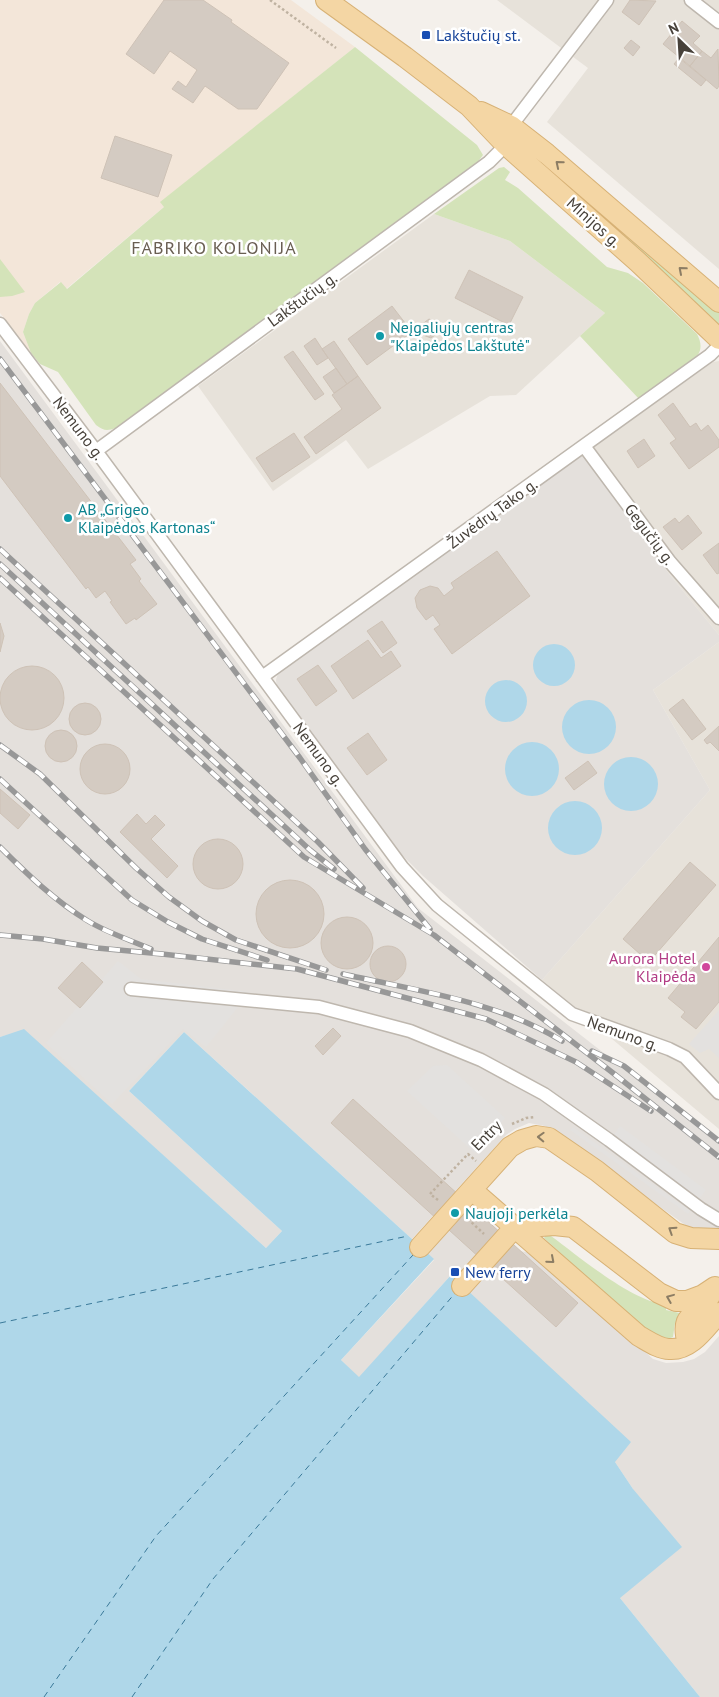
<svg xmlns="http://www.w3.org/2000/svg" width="719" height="1697" viewBox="0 0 719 1697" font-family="'PT Sans',sans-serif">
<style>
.residential{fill:#e7e2da}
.commercial{fill:#f3e6d9}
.industrial{fill:#e4e0dc}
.green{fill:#d4e3b9}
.parking{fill:#e3e1df}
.water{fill:#afd7e9}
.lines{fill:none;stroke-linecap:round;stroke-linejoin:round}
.ferry{stroke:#3a7999;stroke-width:1;stroke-dasharray:6 5;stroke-linecap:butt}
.building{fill:#d4cbc2;stroke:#cec2b6}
.minor-casing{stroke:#beb7ae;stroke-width:15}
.primary-casing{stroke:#d7b175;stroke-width:22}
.path{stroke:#bfb2a1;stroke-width:2.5;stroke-dasharray:2.5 2.5;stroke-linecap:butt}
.minor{stroke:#fff;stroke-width:12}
.primary{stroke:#f4d6a4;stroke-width:20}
.rail-casing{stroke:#989898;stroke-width:5.5}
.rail{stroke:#fff;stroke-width:4;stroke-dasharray:11;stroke-linecap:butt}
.oneway{stroke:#8c7d64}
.transit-dot{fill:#1a4fb4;stroke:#fff;stroke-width:2}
.culture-dot{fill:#0f9aa8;stroke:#fff;stroke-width:2}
.hotel-dot{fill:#d1479c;stroke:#fff;stroke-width:2}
.labels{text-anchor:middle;stroke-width:5;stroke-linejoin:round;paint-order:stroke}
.transit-label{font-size:16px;fill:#164399;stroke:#fff;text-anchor:start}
.street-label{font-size:16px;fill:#47413a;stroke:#fff}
.culture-label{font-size:16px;fill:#0d838f;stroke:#fff;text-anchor:start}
.hotel-label{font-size:16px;fill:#b23c85;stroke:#fff;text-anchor:end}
.neighbourhood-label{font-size:18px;letter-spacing:1px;fill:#695e52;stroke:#fff}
</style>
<rect width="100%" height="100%" fill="#f4f0eb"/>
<path class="residential" d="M497,0H719V269L547,122L588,68Z
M434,214L510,241L605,313L516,395L490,396L368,469L346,440L273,491L198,386Z
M719,361V635L670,575L583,454L713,362Z
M719,642V1129L542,980L710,790L653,690Z"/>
<path class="commercial" d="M0,0H291L355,47L161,202L165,206L66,289L60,282L35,303L29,314L23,332L31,353L0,313Z"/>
<path class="industrial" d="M0,341L418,908L719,1143V1231L691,1229L554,1132L545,1126L529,1123L515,1129L506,1135L412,1239L184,1032L129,1091L282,1231L266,1248L24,1030L0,1037Z
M583,454L670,575L719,635V642L653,690L710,790L542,980L423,876L395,848L277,688L276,680L278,673Z
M464,1212L494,1239L456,1280L450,1276L359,1378L341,1360L434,1260L427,1253Z
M518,1251L527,1252L546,1261L653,1359L666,1363L683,1362L694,1359L705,1352L719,1336V1697H700L620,1598L633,1489L615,1462L468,1291L497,1260Z"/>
<path class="green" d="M355,47L477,145L483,155L477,163L116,428C107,431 104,431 96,425L58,372L40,364L31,353L23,332L29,314L35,303L61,282L67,289L164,207L160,202Z
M547,166L719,312V328L544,169Z
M504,167L510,172L505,180L518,188L607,267L628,273L643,283L697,334C701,342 702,348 698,355L639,399L580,336L605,313L510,241L434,214L499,168Z
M0,259L25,292L12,296L0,297Z
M546,1235L551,1236C581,1258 630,1300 666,1305V1310L684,1314L675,1323L673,1337C664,1342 654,1335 645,1331L544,1238Z"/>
<path class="parking" d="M118,961L141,979L250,992L206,1047L183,1029L112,1104L46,1043Z
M719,1010V1058L709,1049L700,1053L689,1044Z
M447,1065L505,1118L475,1153L407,1091L433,1066Z
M620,1126L706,1190L699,1199L613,1136Z
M573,1127L690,1211L688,1214L570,1130Z"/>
<path class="water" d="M533 665a21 21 0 1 1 42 0a21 21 0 1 1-42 0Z
M485 701a21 21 0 1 1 42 0a21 21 0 1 1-42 0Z
M562 727a27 27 0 1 1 54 0a27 27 0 1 1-54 0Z
M505 769a27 27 0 1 1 54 0a27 27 0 1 1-54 0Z
M604 784a27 27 0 1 1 54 0a27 27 0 1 1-54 0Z
M548 828a27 27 0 1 1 54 0a27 27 0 1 1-54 0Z
M24,1029L266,1248L282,1231L129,1091L184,1032L434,1259L341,1360L359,1377L451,1275L631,1442L615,1462L633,1489L682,1547L620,1598L700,1697H0V1037Z"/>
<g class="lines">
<path class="ferry" d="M0,1323L408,1236
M44,1697L156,1536L413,1255
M132,1697L213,1579L456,1292"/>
</g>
<path class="building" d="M164,0H203L232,20L231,22L289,63L257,109H238L205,86L193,103L172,89L178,81L186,87L197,70L170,51L154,74L126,54Z
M630,0L656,1L639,25L622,12Z
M682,21L700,36L693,43L702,51L690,66L663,44Z
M631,40L640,47L633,56L624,48Z
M718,49L719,86L717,89L690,66L702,51L711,58Z
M679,58L706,80L701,86L674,64Z
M115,136L172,155L158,197L101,178Z
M469,270L523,297L509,325L455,298Z
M392,306L412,332L367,365L348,339Z
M429,319L438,323L439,332L431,338L423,335L421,325Z
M315,338L328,358L317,365L304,346Z
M334,341L358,376L347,384L322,349Z
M293,351L324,394L315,400L284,357Z
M336,368L347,384L334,393L323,377Z
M358,376L381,408L316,454L304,437L342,409L332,395Z
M0,383L136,560L130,564L141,579L139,581L157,604L136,620L135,618L126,624L110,602L112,601L105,591L96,598L88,587L86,589L0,476Z
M673,403L690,427L696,423L701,431L708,425L719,440V447L689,469L670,443L676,439L658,415Z
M294,433L310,457L272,482L256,458Z
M644,439L655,456L638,468L627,451Z
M688,515L702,533L682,550L663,527L675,518L679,523Z
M719,543V573L717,574L703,555Z
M497,551L530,596L452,654L434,629L440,625L433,615L426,620L417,608L415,598L420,590L430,586L438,588L444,596L454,588L451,583Z
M382,621L397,643L383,653L367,631Z
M0,623L4,636L0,652Z
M368,640L381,658L391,651L401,666L353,699L331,666Z
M318,665L337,691L316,706L297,679Z
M0 698a32 32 0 1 1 64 0a32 32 0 1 1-64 0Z
M683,699L706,729L692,740L669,710Z
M69 719a16 16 0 1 1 32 0a16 16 0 1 1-32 0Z
M719,726V751L710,742L707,744L704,740Z
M45 746a16 16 0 1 1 32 0a16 16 0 1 1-32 0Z
M368,733L387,760L367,775L347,748Z
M80 769a25 25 0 1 1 50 0a25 25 0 1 1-50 0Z
M588,761L597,773L574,790L565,778Z
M0,789L30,815L18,829L0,813Z
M137,814L146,824L155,815L165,825L151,839L178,866L167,878L120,832Z
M193 864a25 25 0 1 1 50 0a25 25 0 1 1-50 0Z
M690,862L716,885L649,962L623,939Z
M256 914a34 34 0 1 1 68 0a34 34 0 1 1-68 0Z
M321 943a26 26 0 1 1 52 0a26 26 0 1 1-52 0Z
M719,937V1002L696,1029L681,1017L685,1012L668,998Z
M370 964a18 18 0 1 1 36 0a18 18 0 1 1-36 0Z
M82,962L103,982L80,1008L58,988Z
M333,1028L341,1036L323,1055L315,1046Z
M353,1099L578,1303L556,1327L331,1123Z"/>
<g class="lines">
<defs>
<path id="minor" d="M691,0L719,22
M511,126L607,0
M0,324L96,451L402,867L437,905L572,1014L669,1049L685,1057L719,1093
M584,446L670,562L719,618
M96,451L489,162L506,145
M262,677L710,355L719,346
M131,989L319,1007L410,1031L481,1060L544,1094L609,1140L701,1209L719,1220"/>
<path id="primary" d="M326,0L405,57L469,106L506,145L638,262L719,339
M481,112L511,126L547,154L719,302
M472,1190L639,1336C648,1341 659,1349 669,1349C691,1351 706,1327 719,1313
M420,1247L510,1147L522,1140L536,1136L549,1138L597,1171L675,1233L691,1238L719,1239
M462,1286L514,1228L554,1225L573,1227L659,1293L676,1301H687L703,1295L715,1287
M688,1344C678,1310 700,1317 711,1294"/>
</defs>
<use href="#minor" class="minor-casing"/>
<use href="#primary" class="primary-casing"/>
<path class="path" d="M270,0L336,48
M512,1124L526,1118L535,1117
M438,1200L430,1194L468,1154L476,1161
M468,1219L484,1234"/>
<use href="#minor" class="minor"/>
<use href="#primary" class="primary"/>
<defs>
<path id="rail" d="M0,359L300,758L365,849L430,929
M0,549L318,842L363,888
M0,564L310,850L334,869
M0,578L304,857L434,935L613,1073L719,1157
M0,745L40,774L136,868L169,897L202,921L236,940L326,970
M0,779L132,900L168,922L202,939L267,960
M0,847C27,874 55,901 88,921C108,933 130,940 151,949
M0,935L43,939L97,948L162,954L297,969L486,1019L576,1062L651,1111
M343,974C417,991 497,1001 562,1041
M592,1051L624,1066L719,1141"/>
</defs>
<use href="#rail" class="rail-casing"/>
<use href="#rail" class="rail"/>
</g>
<defs><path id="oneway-chevron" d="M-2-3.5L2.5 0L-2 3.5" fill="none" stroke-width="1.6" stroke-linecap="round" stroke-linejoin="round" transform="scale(1.25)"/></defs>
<g class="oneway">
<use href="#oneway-chevron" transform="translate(559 164) rotate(-140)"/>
<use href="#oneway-chevron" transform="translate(682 270) rotate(-139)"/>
<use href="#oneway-chevron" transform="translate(541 1137) rotate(-178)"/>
<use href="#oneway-chevron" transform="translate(672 1230) rotate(-147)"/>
<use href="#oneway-chevron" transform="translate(551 1260) rotate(41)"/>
<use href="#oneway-chevron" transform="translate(670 1298) rotate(-158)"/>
</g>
<g class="transit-dot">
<rect x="421" y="30" width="10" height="10" rx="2.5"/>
<rect x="450" y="1267" width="10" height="10" rx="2.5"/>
</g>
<g class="culture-dot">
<circle cx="380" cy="336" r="5"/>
<circle cx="68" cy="518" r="5"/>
<circle cx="455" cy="1213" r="5"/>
</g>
<circle class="hotel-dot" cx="706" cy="967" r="5"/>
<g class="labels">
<g class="transit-label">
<text x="436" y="41">Lakštučių st.</text>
<text x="465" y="1278">New ferry</text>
</g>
<g class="street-label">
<text transform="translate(594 222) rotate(42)" y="6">Minijos g.</text>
<text transform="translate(302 299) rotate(-36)" y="6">Lakštučių g.</text>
<text transform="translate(79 428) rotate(53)" y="6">Nemuno g.</text>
<text transform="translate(492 513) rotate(-36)" y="6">Žuvėdrų Tako g.</text>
<text transform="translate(650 534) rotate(53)" y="6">Gegučių g.</text>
<text transform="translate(319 754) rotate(54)" y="6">Nemuno g.</text>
<text transform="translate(623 1033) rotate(20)" y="6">Nemuno g.</text>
<text transform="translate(486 1135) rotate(-45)" y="6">Entry</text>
</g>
<g class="culture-label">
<text x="390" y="333">Neįgaliųjų centras<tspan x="390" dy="18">"Klaipėdos Lakštutė"</tspan></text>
<text x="78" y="515">AB „Grigeo<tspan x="78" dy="18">Klaipėdos Kartonas“</tspan></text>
<text x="465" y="1219">Naujoji perkėla</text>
</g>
<g class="hotel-label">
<text x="696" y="964">Aurora Hotel<tspan x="696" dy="18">Klaipėda</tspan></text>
</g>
<g class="neighbourhood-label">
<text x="214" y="254">FABRIKO KOLONIJA</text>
</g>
</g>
<g transform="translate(679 40) rotate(335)" stroke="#ffffff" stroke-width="4" paint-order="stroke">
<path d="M0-4L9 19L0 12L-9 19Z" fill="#47413a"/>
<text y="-8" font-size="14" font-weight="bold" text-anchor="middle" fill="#47413a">N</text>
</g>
</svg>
